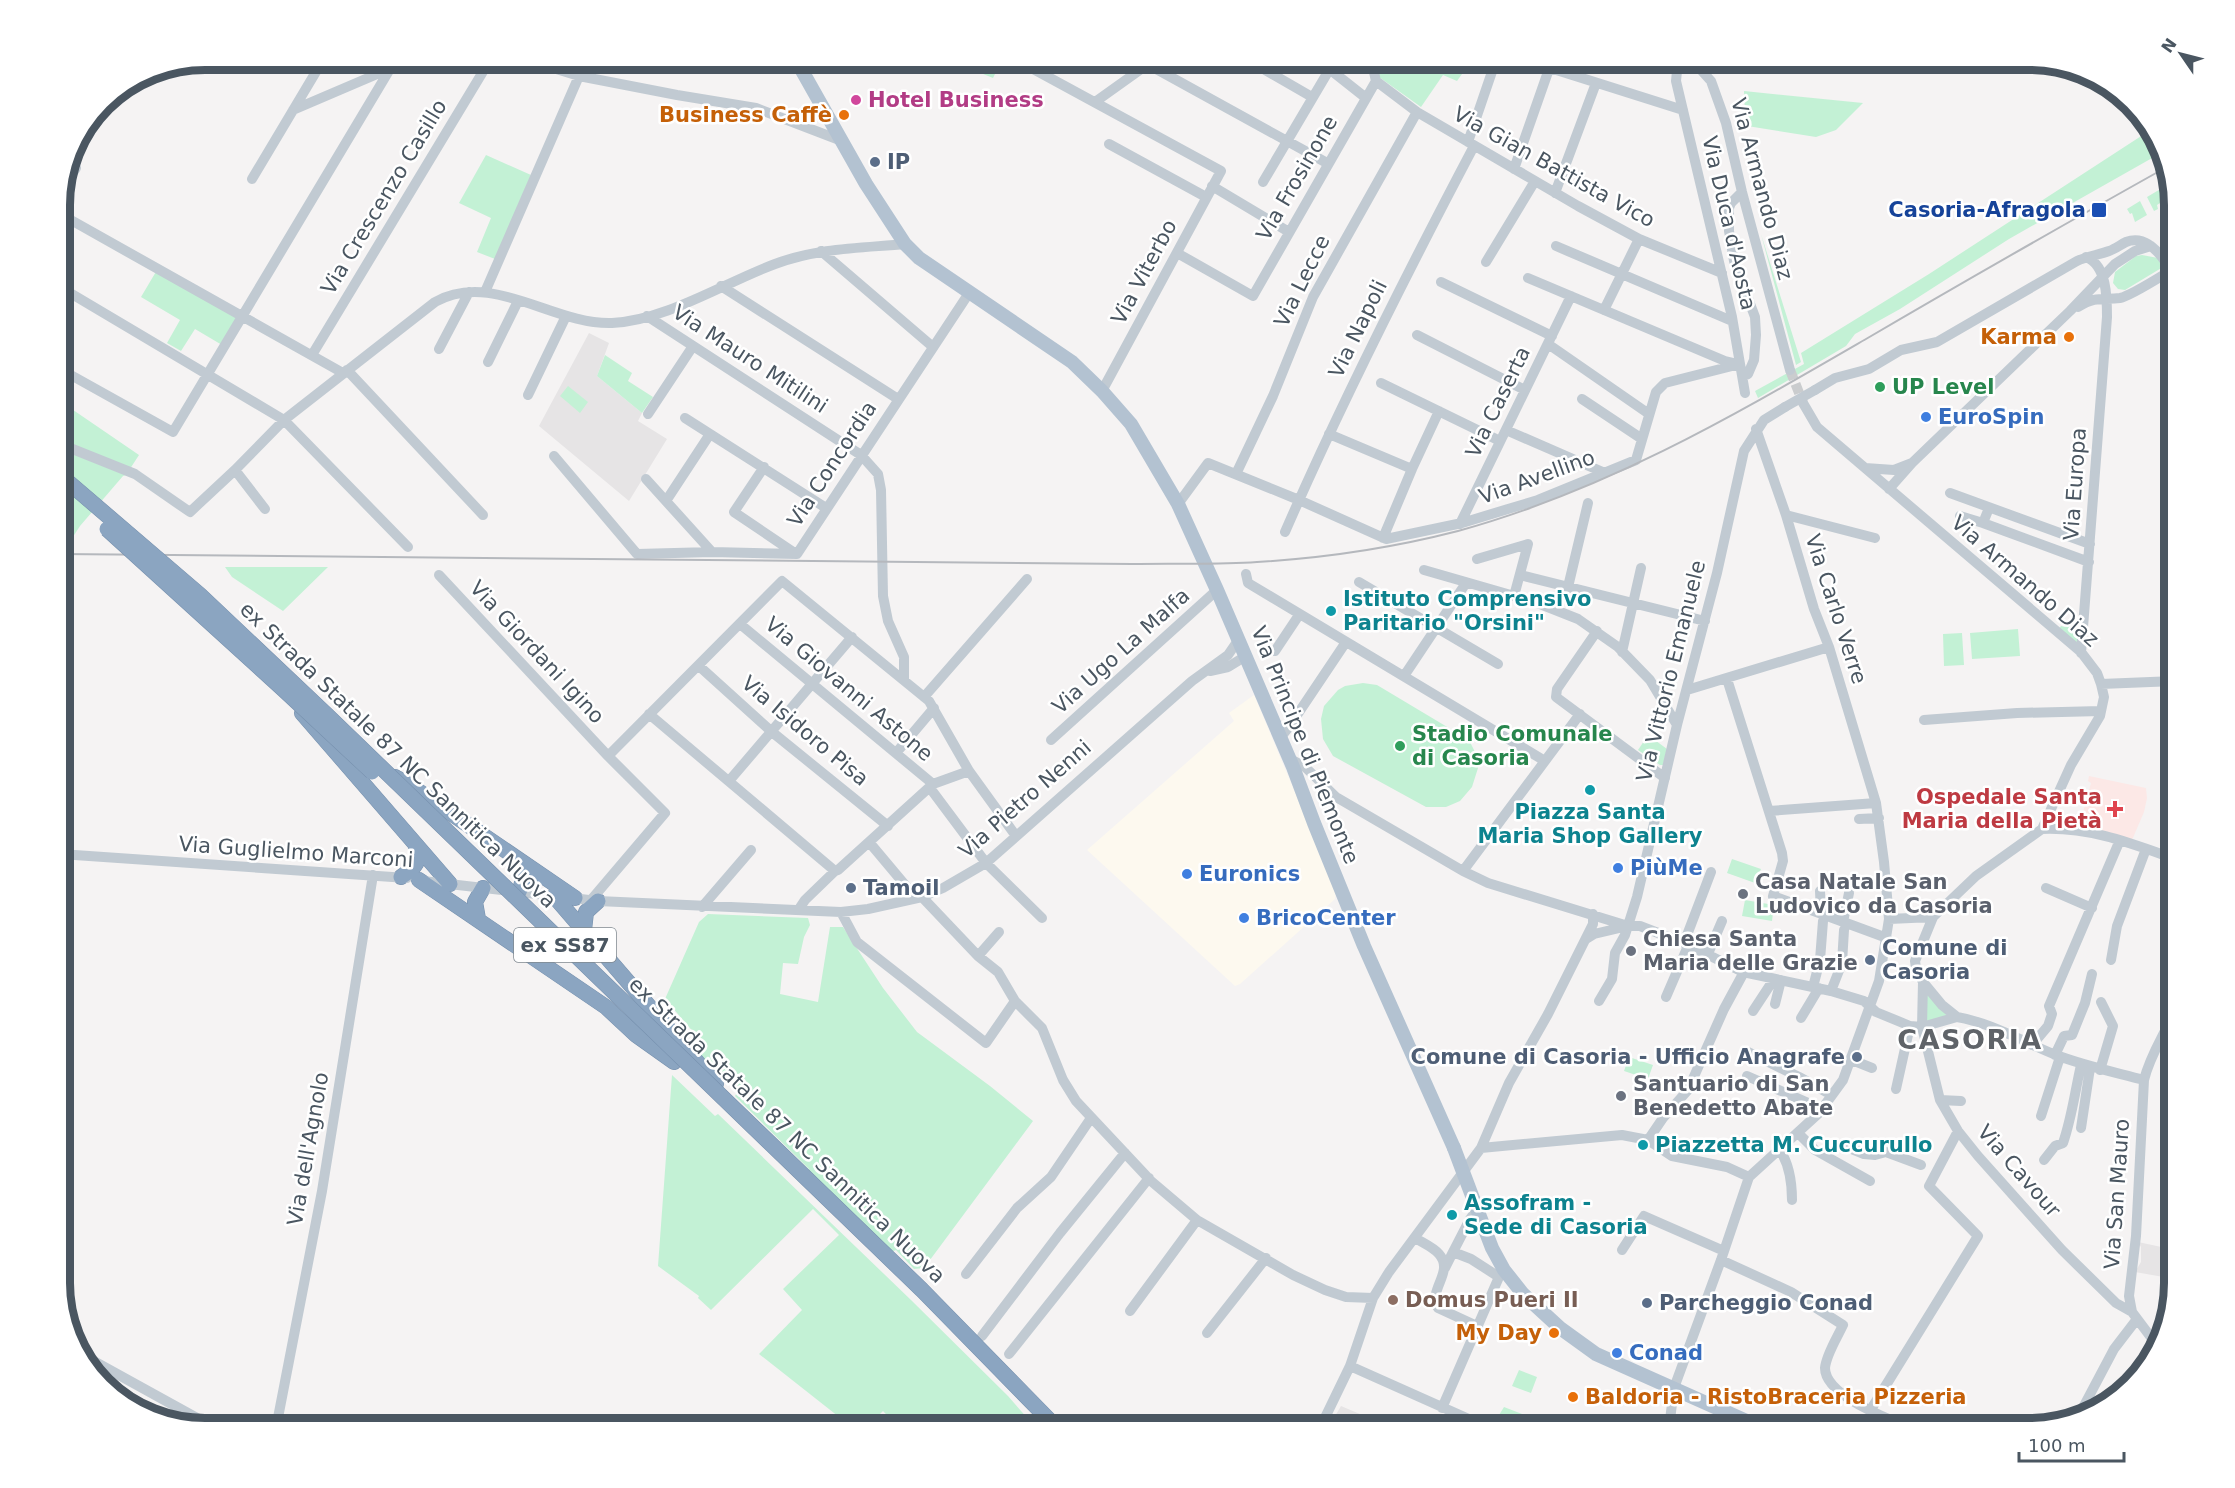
<svg xmlns="http://www.w3.org/2000/svg" width="2235" height="1488" viewBox="0 0 2235 1488" font-family="'DejaVu Sans',sans-serif">
<style>
.commercial{fill:#fdf9ef}
.education{fill:#e6e4e5}
.medical{fill:#fce8e6}
.green{fill:#c3f1d5}
.lines{fill:none;stroke-linecap:round;stroke-linejoin:round}
.minor-tunnel{stroke:#caccce;stroke-width:10;stroke-dasharray:10 5;stroke-linecap:butt}
.highway-casing{stroke:#7690ad;stroke-width:16}
.minor{stroke:#c1cad2;stroke-width:10}
.major{stroke:#b3c2d1;stroke-width:14}
.highway{stroke:#8ba5c1;stroke-width:15}
.rail{stroke:#b5b8bd;stroke-width:2}
.highway-bridge-casing{stroke:#7690ad;stroke-width:16;stroke-linecap:butt}
.minor-bridge{stroke:#c1cad2;stroke-width:10}
.major-bridge{stroke:#b3c2d1;stroke-width:14}
.highway-bridge{stroke:#8ba5c1;stroke-width:15}
.hotel-dot{fill:#d1479c;stroke:#fff;stroke-width:2}
.food-dot{fill:#e8710a;stroke:#fff;stroke-width:2}
.service-dot{fill:#5c6f8a;stroke:#fff;stroke-width:2}
.transit-dot{fill:#1a4fb4;stroke:#fff;stroke-width:2}
.leisure-dot{fill:#2e9e5b;stroke:#fff;stroke-width:2}
.shop-dot{fill:#3f7fe0;stroke:#fff;stroke-width:2}
.culture-dot{fill:#0f9aa8;stroke:#fff;stroke-width:2}
.health-dot{fill:#e0444e;stroke:#fff;stroke-width:2}
.worship-dot{fill:#6b7280;stroke:#fff;stroke-width:2}
.education-dot{fill:#8d6e63;stroke:#fff;stroke-width:2}
.labels{text-anchor:middle;stroke-width:5;stroke-linejoin:round;paint-order:stroke}
.shield{fill:#fff;stroke:#808990;stroke-width:1.5}
.shield-label{font-size:20px;font-weight:bold;fill:#4a5661}
.hotel-label{font-size:21px;font-weight:bold;fill:#b23c85;stroke:#fff;text-anchor:start}
.food-label{font-size:21px;font-weight:bold;fill:#c56008;stroke:#fff;text-anchor:end}
.service-label{font-size:21px;font-weight:bold;fill:#4e5e75;stroke:#fff;text-anchor:start}
.street-label{font-size:21px;fill:#4a5661;stroke:#fff}
.transit-label{font-size:21px;font-weight:bold;fill:#164399;stroke:#fff;text-anchor:end}
.leisure-label{font-size:21px;font-weight:bold;fill:#27864d;stroke:#fff;text-anchor:start}
.shop-label{font-size:21px;font-weight:bold;fill:#366cbe;stroke:#fff;text-anchor:start}
.culture-label{font-size:21px;font-weight:bold;fill:#0d838f;stroke:#fff;text-anchor:start}
.health-label{font-size:21px;font-weight:bold;fill:#be3a42;stroke:#fff;text-anchor:end}
.worship-label{font-size:21px;font-weight:bold;fill:#5b616d;stroke:#fff;text-anchor:start}
.education-label{font-size:21px;font-weight:bold;fill:#785e54;stroke:#fff;text-anchor:start}
.district-label{font-size:27px;font-weight:bold;letter-spacing:1.5px;fill:#5f6368;stroke:#fff}
.rim{fill:none;stroke:#4a5661;stroke-width:8}
</style>
<rect width="100%" height="100%" fill="#f5f3f3"/>
<path class="commercial" d="M553,60H596L590,73Z
M1254,695L1336,890L1335,899L1240,984L1235,986L1087,850L1234,721L1229,713Z"/>
<path class="education" d="M589,333L609,343L597,376L642,413L638,421L667,439L629,501L539,426Z
M2172,1204H2175V1279L2135,1272L2141,1262V1247L2138,1242L2166,1248Z
M1341,1406L1374,1420L1394,1428H1328Z"/>
<path class="medical" d="M2089,776L2146,788L2147,798L2144,812L2132,840L2079,827L2091,783L2088,781Z"/>
<path class="green" d="M949,60H1002L993,78Z
M1382,60H1472L1457,81L1443,75L1421,107L1379,77L1376,69Z
M1744,91L1863,103L1836,130L1816,137L1741,125L1745,115Z
M2152,129L2156,133L2161,153L2009,239L1900,309L1855,334L1846,346L1758,398L1755,391L1804,364L1801,353L1929,274Z
M486,155L531,175L495,259L477,252L491,218L459,203Z
M2169,184L2174,200L2162,206L2160,203L2157,205L2158,209L2154,211L2147,197Z
M2140,201L2147,215L2135,222L2132,213L2130,214L2127,209Z
M1761,234L1801,362L1796,365Z
M2142,255L2158,258L2163,267L2125,290L2118,289L2113,283L2115,272L2136,256Z
M157,270L239,316L222,345L195,329L181,351L167,343L180,320L141,297Z
M605,355L632,373L628,381L653,397L642,413L597,376Z
M568,386L588,402L580,413L560,396Z
M60,401L139,455L126,475L123,476L80,526L67,546H60Z
M225,567H328L283,611L232,577Z
M2081,622L2080,645L2058,630L2061,626L2065,627Z
M2018,629L2020,656L1972,659L1970,633Z
M1962,633L1964,665L1944,666L1943,634Z
M1363,683L1377,685L1469,740L1478,758V768L1472,787L1460,801L1446,807H1426L1333,756L1323,739L1321,719L1324,706L1338,690L1345,686Z
M1648,735L1667,749L1663,765H1660L1638,750Z
M1732,859L1761,869L1755,883L1727,873Z
M1745,900L1774,905L1772,921L1742,916Z
M708,914L808,918L810,925L804,937L798,964L783,963L780,994L818,1002L830,927H843L883,988L917,1032L990,1086L1033,1121L924,1268L914,1269L896,1250L891,1252L807,1172L809,1169L735,1096L738,1091L696,1052L701,1041L665,999L699,922Z
M1924,986L1946,1013L1947,1017L1925,1024Z
M1629,1057L1653,1065L1648,1079L1624,1071Z
M672,1075L715,1116L718,1114L911,1300L1008,1396L1036,1428H899L883,1411L866,1428H853L759,1354L802,1310L783,1289L839,1235L813,1209L711,1310L698,1298L699,1296L658,1266Z
M1519,1370L1537,1377L1531,1393L1512,1386Z
M1504,1407L1558,1428H1491Z"/>
<g class="lines">
<path class="minor-tunnel" d="M1790,370L1803,403"/>
<defs>
<path id="highway" d="M302,713L450,884
M395,777L414,788L575,898
M517,859C527,871 524,878 519,892
M401,877C415,868 423,860 415,844
M419,880L606,1007L636,1035L674,1062
M554,896L716,1084
M478,919L475,902L483,888
M584,930L586,912L598,901"/>
</defs>
<use href="#highway" class="highway-casing"/>
<path class="minor" d="M527,60L579,76L677,95L756,108L842,141
M1140,60L1327,163
M1248,60L1312,97
M1318,60L1366,98
M1525,60L1683,110
M1692,60L1711,81L1726,123L1742,192L1790,370
M1678,61L1676,81L1732,317L1745,393
M1026,65L1221,171L1102,391
M1376,81L1417,112L1578,206L1639,239L1722,273
M1376,81L1373,68L1378,60
M1095,102L1151,62
M293,110L410,60
M1468,142L1496,60
M1109,144L1206,197
M1514,169L1549,69
M252,179L323,60
M1263,182L1335,60
M1212,186L1289,232
M61,191L76,168L74,162L69,159
M1742,192L1731,203L1729,208V231L1734,261L1755,317L1756,335L1754,360L1748,374L1743,376
M1555,193L1596,83
M60,211L62,215L343,373
M1556,246L1732,321
M821,251L933,347
M1177,253L1253,296L1376,81
M1486,262L1535,181
M1528,278L1725,361L1738,364
M1441,282L1552,336
M721,286L898,399
M60,287L284,420L408,547
M485,292L579,76
M2078,307C2096,296 2102,300 2120,298C2131,296 2163,275 2175,268
M1604,310L1639,239
M647,316L861,455L878,474L881,490L883,596L888,621L904,657V680
M1417,335L1525,390
M1548,344L1649,414
M439,349L469,292
M312,355L490,60
M488,362L518,301
M60,369L173,432L390,69
M347,370L483,515
M1381,383L1500,441
M1815,390L1835,378L1869,369L1901,350L1937,342L2077,261C2088,256 2098,255 2109,251C2115,249 2120,245 2126,242C2147,234 2162,255 2171,271
M528,395L566,316
M1582,399L1642,439
M1803,403L1817,427L2081,652L2097,673L2101,684L2104,697L2100,716L2071,765L2042,829
M648,414L693,346
M685,418L826,508
M1506,430L1605,473
M1329,434L1412,469
M60,444L135,474L190,512L235,470L284,420L435,302C492,270 553,325 612,323C665,321 726,282 775,264C817,248 862,248 905,244
M554,456L637,554L712,552L797,554L969,293
M764,467L734,512L796,554
M1865,468L1894,470L1912,463
M235,470L265,509
M1236,474L1273,396L1313,297L1417,112
M646,479L712,552
M1889,489L1912,463L2070,311L2115,264L2135,251L2151,246
M1950,493L2090,544
M666,501L710,434
M1178,504L1208,463L1299,500L1386,539L1462,523L1508,509L1538,500L1636,460L1656,392L1665,383L1740,364
M1989,508L1983,523L2089,562
M1786,515L1875,538
M1960,516L1983,523
M1460,524L1571,296
M1285,532C1342,401 1407,273 1474,146
M1383,538L1412,469L1439,411
M1477,559L1528,544L1514,596
M1424,570L1535,602L1578,619L1618,647L1650,680L1677,725
M1246,574L1248,583L1545,761
M439,575L608,756L665,813L591,900
M1520,575L1705,621
M1359,582L1498,664
M1568,587L1588,503
M740,624L933,784
M1597,631L1557,689L1556,697L1665,778
M1275,651L1299,615
M1622,652L1641,568
M2081,653L2107,317C2107,298 2107,265 2086,257
M699,666L772,732L888,826
M1210,671L1228,667L1246,656
M1404,676L1466,583
M1727,679L1782,853L1783,861L1773,896L1887,938
M2101,684L2175,681
M1687,690L1829,647
M924,697L1027,579
M649,714L835,871
M1924,720L2017,713L2101,711
M1281,737L1289,727L1346,642
M1051,740L1217,590
M896,753L934,708
M608,756L782,581L929,701L969,771L1016,836
M1290,759L1305,767L1336,797L1463,871L1488,883L1628,926H1640L1684,943L1743,972L1831,991L1864,1001L1876,1012L1910,1026L1922,1027L1957,1017L1942,1005L1923,982L1922,1027L1940,1100L1958,1131L1978,1156L2062,1250L2116,1303L2132,1312L2156,1344
M729,781L852,637
M930,788L986,863L1042,918
M1769,811L1876,803
M1859,819L1879,818
M2042,829C2090,827 2130,843 2175,859
M869,842L916,898
M60,854L407,878
M1463,871L1580,714
M423,881L598,901L841,912L868,909L922,897L943,888L986,863L1192,681L1228,655L1239,639
M2046,888L2092,908
M1820,891L1821,913
M922,897L978,956L998,972L1015,1001L1042,1028L1063,1080L1076,1101L1151,1181L1197,1220L1293,1275L1325,1290L1346,1297L1373,1298
M702,907L751,850
M799,909L805,900L835,871L838,870L933,784L969,771
M841,912L857,942L986,1043L1015,1001
M1889,919L1933,917L1976,876L2042,829
M1843,922L1849,893
M1586,939L1594,934L1628,926
M1684,943L1711,872
M978,956L999,932
M1707,956L1722,921
M2111,960L2117,926L2146,849
M1923,982L1916,968L1915,961L1933,917
M1813,987L1820,960L1823,921
M1831,991L1842,963L1844,930
M1666,997L1688,946
M1599,1001L1612,979L1615,953L1625,935L1637,897L1677,725L1717,573L1744,451L1764,420L1785,407
M1775,1004L1781,980
M1753,1011L1774,979
M1957,1017C1992,1023 2023,1042 2056,1055C2085,1066 2114,1072 2144,1080
M1801,1018L1819,988
M2032,1045L2048,1026L2052,1014L2049,1006L2120,840
M1748,1052L1799,1077L1832,1095
M2055,1055L2064,1036L2072,1035L2085,1003L2092,974
M1852,1060L1872,1068
M2100,1070L2113,1026L2101,1002
M1747,1076L1822,1109
M1896,1089L1910,1026
M1940,1100L1961,1101
M2041,1116L2060,1057
M2081,1128L2090,1068
M1798,1133L1815,1150L1870,1181
M1648,1140L1663,1118L1688,1090L1724,1009L1744,972
M1481,1148L1622,1135L1648,1140L1672,1156L1727,1167L1749,1177
M1780,1150C1789,1164 1792,1184 1792,1200
M1823,1154L1842,1145L1864,1154L1875,1155L1886,1152L1921,1165
M2044,1160L2055,1146L2063,1143C2072,1117 2075,1091 2081,1065
M1415,1238C1423,1243 1433,1247 1439,1254C1455,1272 1427,1290 1438,1308L1477,1326
M1622,1250L1644,1216L1724,1251
M1453,1252L1470,1219L1477,1209
M1721,1260L1791,1292L1843,1325C1837,1338 1826,1355 1825,1368C1825,1396 1889,1419 1910,1428
M1445,1268L1453,1252L1471,1259L1499,1277
M966,1274L1017,1208L1051,1177L1091,1118
M1130,1311L1197,1220
M2132,1312L2129,1296L2136,1236L2144,1080C2151,1052 2165,1035 2175,1009
M1207,1333L1266,1258
M982,1336L1060,1233L1125,1153
M79,1353L215,1428
M1009,1354L1149,1178
M1350,1366L1489,1428
M1442,1408L1499,1277L1504,1270
M1870,1411L1978,1236L1929,1186L1958,1131
M2078,1417L2114,1349L2137,1319
M276,1428L322,1191L373,875
M1320,1428L1350,1366L1373,1298L1389,1272L1481,1148L1509,1083L1548,1014L1593,924V914
M1669,1428L1674,1388L1721,1260L1749,1177L1819,1113L1843,1080L1879,981L1889,919L1884,862L1876,803L1829,647L1814,609L1786,515L1756,429"/>
<path class="major" d="M796,60L866,184L905,244L919,258L1072,362L1102,391L1131,424L1178,504L1217,590L1293,767L1314,823L1364,946L1454,1148
M1474,1201L1492,1248L1504,1270L1523,1294L1560,1328L1596,1354L1762,1428"/>
<use href="#highway" class="highway"/>
<path class="rail" d="M60,554L1132,564C1174,563 1216,565 1257,562C1324,558 1392,548 1458,531C1607,490 1733,416 1866,339C1965,281 2065,224 2165,168"/>
<defs>
<path id="highway-bridge" d="M60,475L200,595L328,716L922,1290L1057,1428
M107,529L283,689L372,772"/>
</defs>
<use href="#highway-bridge" class="highway-bridge-casing"/>
<path class="minor-bridge" d="M1785,407L1815,390"/>
<path class="major-bridge" d="M1454,1148L1474,1201"/>
<use href="#highway-bridge" class="highway-bridge"/>
</g>
<circle class="hotel-dot" cx="856" cy="100" r="6"/>
<g class="food-dot">
<circle cx="844" cy="115" r="6"/>
<circle cx="2069" cy="337" r="6"/>
<circle cx="1554" cy="1333" r="6"/>
<circle cx="1573" cy="1397" r="6"/>
</g>
<g class="service-dot">
<circle cx="875" cy="162" r="6"/>
<circle cx="851" cy="888" r="6"/>
<circle cx="1870" cy="960" r="6"/>
<circle cx="1857" cy="1057" r="6"/>
<circle cx="1647" cy="1303" r="6"/>
</g>
<rect class="transit-dot" x="2091" y="202" width="16" height="16" rx="3"/>
<g class="leisure-dot">
<circle cx="1880" cy="387" r="6"/>
<circle cx="1400" cy="746" r="6"/>
</g>
<g class="shop-dot">
<circle cx="1926" cy="417" r="6"/>
<circle cx="1618" cy="868" r="6"/>
<circle cx="1187" cy="874" r="6"/>
<circle cx="1244" cy="918" r="6"/>
<circle cx="1617" cy="1353" r="6"/>
</g>
<g class="culture-dot">
<circle cx="1331" cy="611" r="6"/>
<circle cx="1590" cy="790" r="6"/>
<circle cx="1643" cy="1145" r="6"/>
<circle cx="1452" cy="1215" r="6"/>
</g>
<path class="health-dot" d="M2112 800h6v6h6v6h-6v6h-6v-6h-6v-6h6z"/>
<g class="worship-dot">
<circle cx="1743" cy="894" r="6"/>
<circle cx="1631" cy="951" r="6"/>
<circle cx="1621" cy="1096" r="6"/>
</g>
<circle class="education-dot" cx="1393" cy="1300" r="6"/>
<g class="labels">
<rect class="shield" x="514" y="928" width="102" height="34" rx="4.5"/>
<g class="shield-label">
<text x="565" y="952">ex SS87</text>
</g>
<g class="hotel-label">
<text x="868" y="107">Hotel Business</text>
</g>
<g class="food-label">
<text x="832" y="122">Business Caffè</text>
<text x="2057" y="344">Karma</text>
<text x="1542" y="1340">My Day</text>
<text x="1585" y="1404" text-anchor="start">Baldoria - RistoBraceria Pizzeria</text>
</g>
<g class="service-label">
<text x="887" y="169">IP</text>
<text x="863" y="895">Tamoil</text>
<text x="1882" y="955">Comune di<tspan x="1882" dy="24">Casoria</tspan></text>
<text x="1845" y="1064" text-anchor="end">Comune di Casoria - Ufficio Anagrafe</text>
<text x="1659" y="1310">Parcheggio Conad</text>
</g>
<g class="street-label">
<text transform="translate(1554 167) rotate(29)" y="7">Via Gian Battista Vico</text>
<text transform="translate(1297 178) rotate(-60)" y="7">Via Frosinone</text>
<text transform="translate(1762 189) rotate(75)" y="7">Via Armando Diaz</text>
<text transform="translate(384 197) rotate(-59)" y="7">Via Crescenzo Casillo</text>
<text transform="translate(1729 223) rotate(77)" y="7">Via Duca d'Aosta</text>
<text transform="translate(1144 272) rotate(-62)" y="7">Via Viterbo</text>
<text transform="translate(1302 281) rotate(-64)" y="7">Via Lecce</text>
<text transform="translate(1358 329) rotate(-64)" y="7">Via Napoli</text>
<text transform="translate(750 359) rotate(33)" y="7">Via Mauro Mitilini</text>
<text transform="translate(1498 402) rotate(-64)" y="7">Via Caserta</text>
<text transform="translate(832 464) rotate(-57)" y="7">Via Concordia</text>
<text transform="translate(1537 477) rotate(-20)" y="7">Via Avellino</text>
<text transform="translate(2075 484) rotate(-86)" y="7">Via Europa</text>
<text transform="translate(2025 581) rotate(41)" y="7">Via Armando Diaz</text>
<text transform="translate(1836 609) rotate(72)" y="7">Via Carlo Verre</text>
<text transform="translate(1121 651) rotate(-42)" y="7">Via Ugo La Malfa</text>
<text transform="translate(537 652) rotate(47)" y="7">Via Giordani Igino</text>
<text transform="translate(1671 671) rotate(-76)" y="7">Via Vittorio Emanuele</text>
<text transform="translate(849 689) rotate(40)" y="7">Via Giovanni Astone</text>
<text transform="translate(805 731) rotate(40)" y="7">Via Isidoro Pisa</text>
<text transform="translate(1305 745) rotate(68)" y="7">Via Principe di Piemonte</text>
<text transform="translate(398 755) rotate(44)" y="7">ex Strada Statale 87 NC Sannitica Nuova</text>
<text transform="translate(1025 799) rotate(-41)" y="7">Via Pietro Nenni</text>
<text transform="translate(296 852) rotate(4)" y="7">Via Guglielmo Marconi</text>
<text transform="translate(787 1130) rotate(44)" y="7">ex Strada Statale 87 NC Sannitica Nuova</text>
<text transform="translate(308 1149) rotate(-80)" y="7">Via dell'Agnolo</text>
<text transform="translate(2019 1171) rotate(49)" y="7">Via Cavour</text>
<text transform="translate(2117 1194) rotate(-86)" y="7">Via San Mauro</text>
</g>
<g class="transit-label">
<text x="2086" y="217">Casoria-Afragola</text>
</g>
<g class="leisure-label">
<text x="1892" y="394">UP Level</text>
<text x="1412" y="741">Stadio Comunale<tspan x="1412" dy="24">di Casoria</tspan></text>
</g>
<g class="shop-label">
<text x="1938" y="424">EuroSpin</text>
<text x="1630" y="875">PiùMe</text>
<text x="1199" y="881">Euronics</text>
<text x="1256" y="925">BricoCenter</text>
<text x="1629" y="1360">Conad</text>
</g>
<g class="culture-label">
<text x="1343" y="606">Istituto Comprensivo<tspan x="1343" dy="24">Paritario "Orsini"</tspan></text>
<text x="1590" y="819" text-anchor="middle">Piazza Santa<tspan x="1590" dy="24">Maria Shop Gallery</tspan></text>
<text x="1655" y="1152">Piazzetta M. Cuccurullo</text>
<text x="1464" y="1210">Assofram -<tspan x="1464" dy="24">Sede di Casoria</tspan></text>
</g>
<g class="health-label">
<text x="2102" y="804">Ospedale Santa<tspan x="2102" dy="24">Maria della Pietà</tspan></text>
</g>
<g class="worship-label">
<text x="1755" y="889">Casa Natale San<tspan x="1755" dy="24">Ludovico da Casoria</tspan></text>
<text x="1643" y="946">Chiesa Santa<tspan x="1643" dy="24">Maria delle Grazie</tspan></text>
<text x="1633" y="1091">Santuario di San<tspan x="1633" dy="24">Benedetto Abate</tspan></text>
</g>
<g class="education-label">
<text x="1405" y="1307">Domus Pueri II</text>
</g>
<g class="district-label">
<text x="1970" y="1049">CASORIA</text>
</g>
</g>
<path d="M0 0H2235V1488H0ZM205 70H2029A135 135 0 0 1 2164 205V1283A135 135 0 0 1 2029 1418H205A135 135 0 0 1 70 1283V205A135 135 0 0 1 205 70Z" fill="#fff" fill-rule="evenodd"/>
<path class="rim" d="M205 70H2029A135 135 0 0 1 2164 205V1283A135 135 0 0 1 2029 1418H205A135 135 0 0 1 70 1283V205A135 135 0 0 1 205 70Z"/>
<g transform="translate(2181 54) rotate(305)" stroke="#ffffff" stroke-width="4.5" paint-order="stroke">
<path d="M0-4.5L10 22L0 15L-10 22Z" fill="#4a5661"/>
<text y="-9" font-size="16" font-weight="bold" text-anchor="middle" fill="#4a5661">N</text>
</g>
<path d="M2019 1452v9h105v-9" fill="none" stroke="#4a5661" stroke-width="3"/>
<text x="2028" y="1452" font-size="18" fill="#4a5661" stroke="#ffffff" stroke-width="4.5" paint-order="stroke">100 m</text>
</svg>
